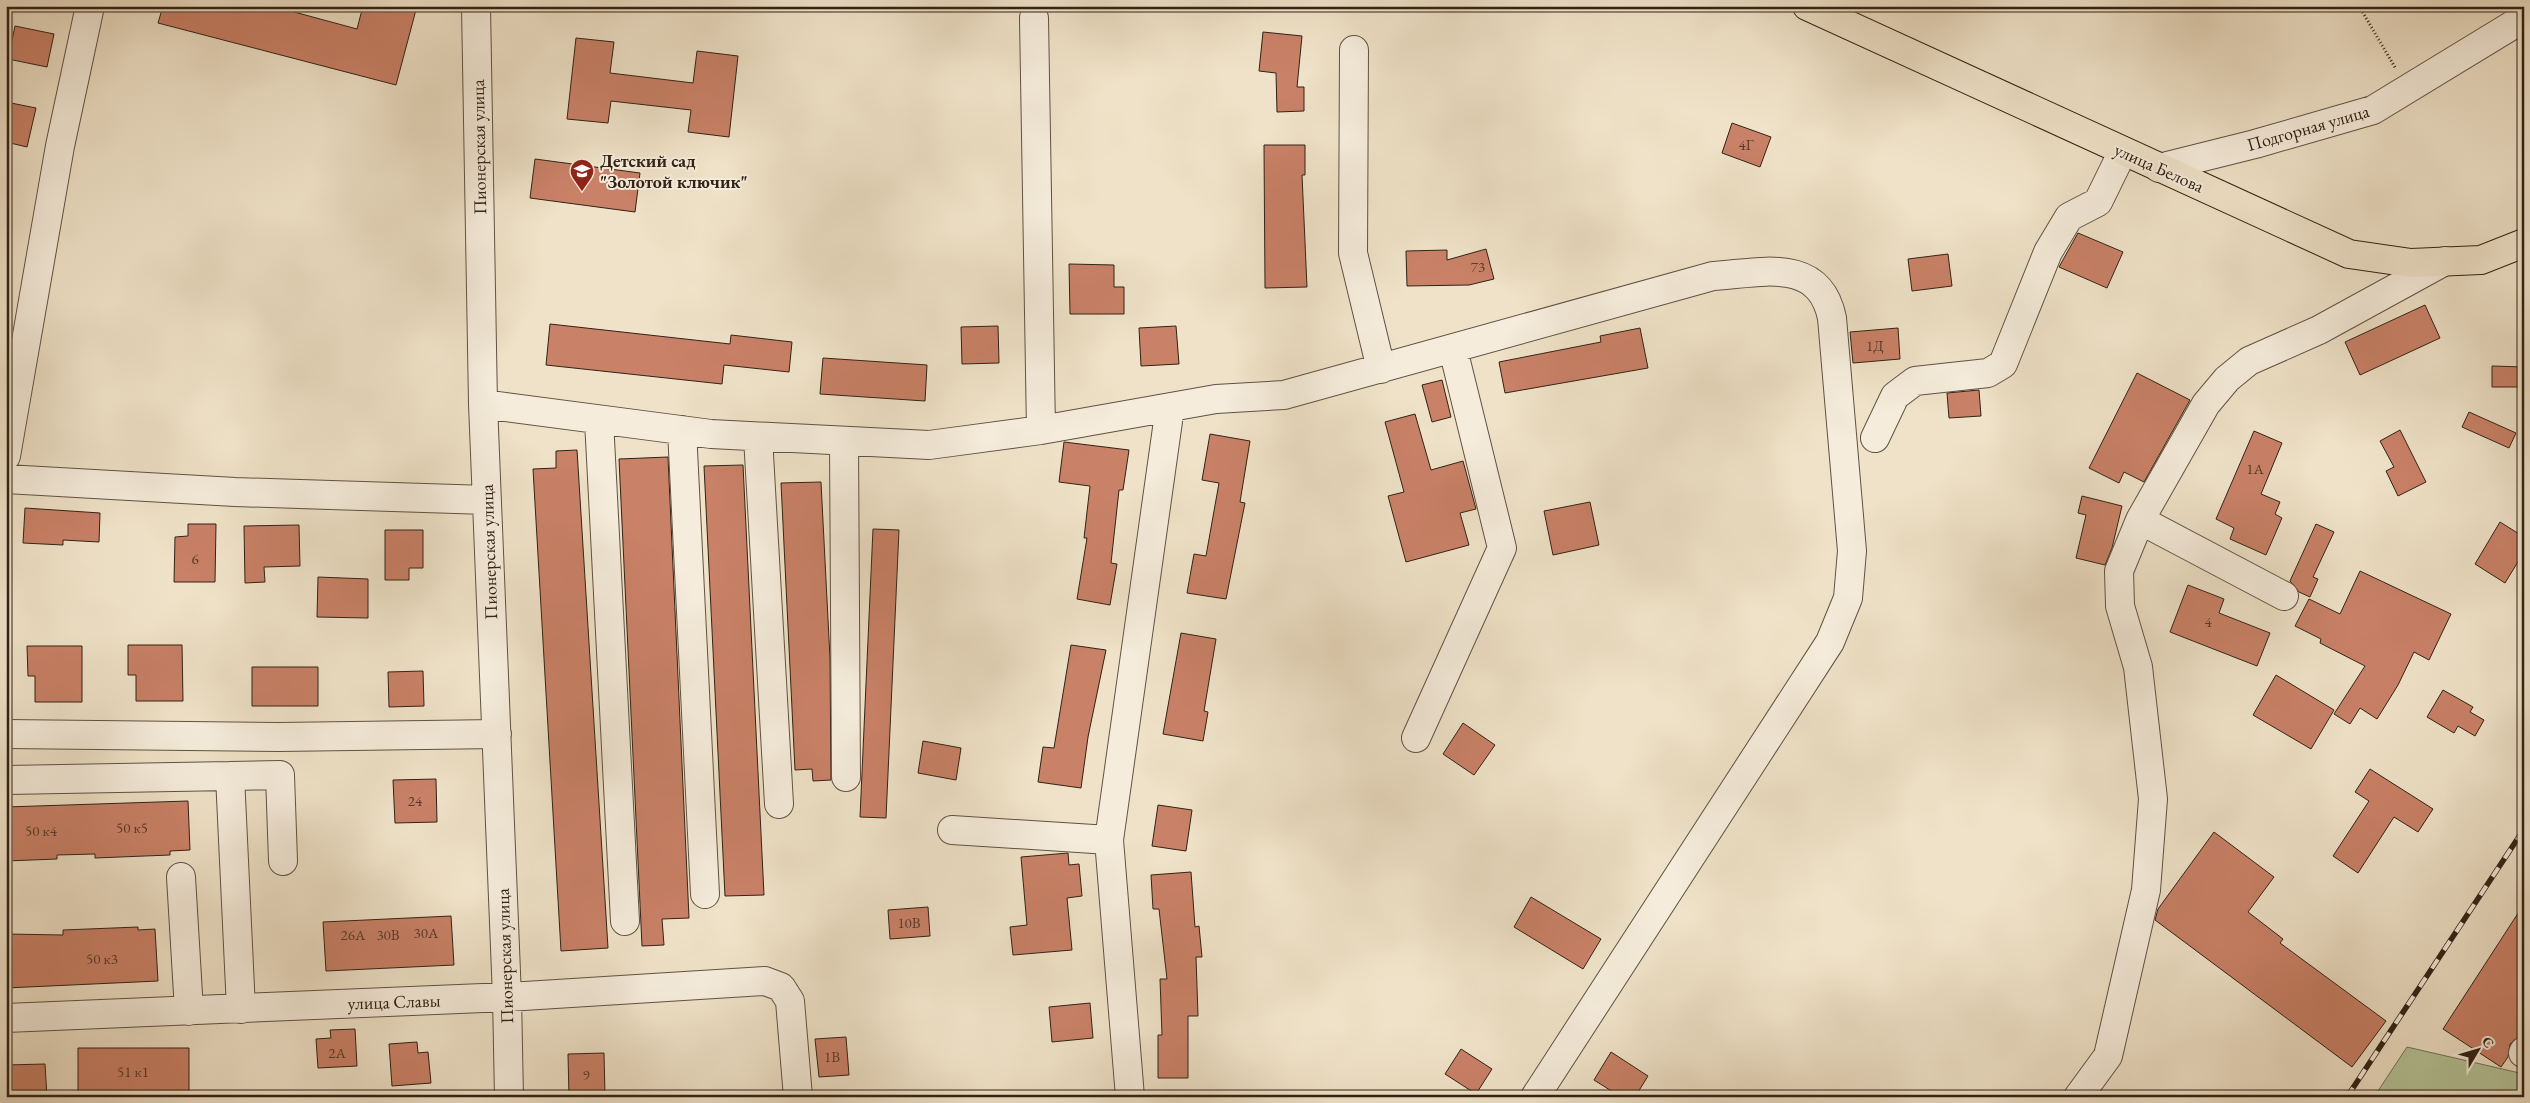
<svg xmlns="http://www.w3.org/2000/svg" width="2530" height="1103" viewBox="0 0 2530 1103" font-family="'EB Garamond',serif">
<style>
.green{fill:#b5c499;stroke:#737358}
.building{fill:#c98167;stroke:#312216}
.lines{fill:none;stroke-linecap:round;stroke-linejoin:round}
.minor-casing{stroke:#605242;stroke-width:30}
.major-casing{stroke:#312216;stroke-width:30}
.path{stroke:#312216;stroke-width:3;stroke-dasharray:1 2.5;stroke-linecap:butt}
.minor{stroke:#f5ecdb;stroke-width:28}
.major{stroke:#efe2c8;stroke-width:28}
.rail-casing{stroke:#312216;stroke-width:5.5}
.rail{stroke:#f5ecdb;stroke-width:4;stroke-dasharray:11;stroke-linecap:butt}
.labels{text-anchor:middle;stroke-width:4;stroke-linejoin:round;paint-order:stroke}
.number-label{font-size:15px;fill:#573a2a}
.street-label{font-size:18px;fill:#312216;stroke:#f5ecdb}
.poi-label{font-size:18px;font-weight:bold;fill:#312216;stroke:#f5ecdb;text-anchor:start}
</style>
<rect width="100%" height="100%" fill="#efe2c8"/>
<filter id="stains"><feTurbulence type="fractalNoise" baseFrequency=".004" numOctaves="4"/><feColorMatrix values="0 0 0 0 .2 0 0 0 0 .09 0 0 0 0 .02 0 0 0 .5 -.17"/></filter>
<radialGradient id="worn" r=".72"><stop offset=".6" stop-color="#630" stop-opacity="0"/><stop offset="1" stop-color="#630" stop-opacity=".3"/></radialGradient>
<path class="green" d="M2407,1047L2524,1074V1097H2374Z"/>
<path class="building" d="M163,6H272L357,29L363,6H417L396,85L158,23Z
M15,26L54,34L47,67L8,59Z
M1263,32L1302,36L1297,87H1304V111L1277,112L1276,73L1259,71Z
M576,38L614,42L610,73L693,83L697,51L738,56L729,137L688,132L691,110L611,101L608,123L567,119Z
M6,102L36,108L27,147L6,142Z
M1732,123L1771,137L1760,167L1722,153Z
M1264,145H1305V175H1302L1307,287L1265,288Z
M535,159L640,173L635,212L530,198Z
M2078,233L2123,252L2107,288L2059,267Z
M1486,249L1494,279L1469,285L1407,286L1406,251L1447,250V260Z
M1948,254L1952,286L1912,291L1908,259Z
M1069,264L1114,265V287H1124V314H1070Z
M2425,305L2440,338L2360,375L2345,342Z
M550,324L730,344L731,335L792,342L789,372L724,365L722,384L546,365Z
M998,326L999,363L962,364L961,327Z
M1176,326L1179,364L1141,366L1139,328Z
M1640,328L1648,368L1505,393L1499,362L1601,342L1600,336Z
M1898,328L1900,359L1853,363L1850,332Z
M823,358L927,365L925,401L820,394Z
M2492,366L2524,367V387H2492Z
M2137,373L2190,400L2144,482L2124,472L2119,483L2089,468Z
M1442,380L1451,417L1432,422L1422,385Z
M1979,390L1981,416L1949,418L1947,393Z
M2469,412L2516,433L2509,448L2462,427Z
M1415,414L1431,470L1463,461L1476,509L1460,513L1469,545L1406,562L1388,496L1404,492L1385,422Z
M2400,430L2426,482L2398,496L2386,471L2394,467L2380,441Z
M2254,431L2282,443L2261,494L2280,502L2275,514L2282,518L2266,555L2230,539L2234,528L2216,519Z
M1210,434L1250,441L1240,502L1245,503L1226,599L1187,593L1194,554L1206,556L1219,483L1202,480Z
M1064,442L1129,450L1123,490H1119L1111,563L1117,564L1110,605L1077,599L1087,538H1084L1090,486L1059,482Z
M577,450L608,948L561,951L533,469L556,468V451Z
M668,457L689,918L662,919L664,945L642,946L619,459Z
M743,465L764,895L725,896L704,466Z
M821,482L830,658L831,780L813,781L812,769L795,770L781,483Z
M2082,496L2122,506L2112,548L2105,565L2076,558L2086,515L2078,513Z
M1590,502L1599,545L1553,555L1544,511Z
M25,508L100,513L99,542L63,540V545L23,543Z
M2500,522L2524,537V552L2505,583L2475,564Z
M188,524H216L215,582H174L175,537L188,536Z
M2316,524L2334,532L2313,577L2318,579L2310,597L2299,592L2290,581Z
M299,525L300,566L264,567L265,582L245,583L244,526Z
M873,529L899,530L886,818L860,817Z
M385,530H423V568H409V580H385Z
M2360,571L2451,614L2429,660L2414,652L2398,685L2377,719L2360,708L2350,724L2334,714L2365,666L2320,643L2321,639L2295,626L2309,599L2340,614Z
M318,577L368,579V618L317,617Z
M2188,585L2224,599L2219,613L2270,633L2257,666L2170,632Z
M1181,633L1216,639L1204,711L1208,712L1203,741L1163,734Z
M128,645H182L183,701H136V675H128Z
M1071,645L1106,650L1088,737L1081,788L1038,782L1043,747L1054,748Z
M27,646H82V702H35V676H28Z
M252,667H318V706H252Z
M423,671L424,706L389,707L388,672Z
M2276,675L2334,710L2311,749L2253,715Z
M2443,690L2473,707L2470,712L2484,720L2475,736L2458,726L2454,733L2427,717Z
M1463,723L1495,745L1474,775L1443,754Z
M923,741L961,748L956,780L918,773Z
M2370,769L2433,809L2418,832L2394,817L2358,873L2333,856L2369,801L2355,792Z
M436,779L437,822L395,823L393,780Z
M188,801L190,850L170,851V855L95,858V854L57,855V859L6,861V807Z
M1158,805L1192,810L1186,851L1152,846Z
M2214,832L2274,877L2248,912L2283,939L2280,943L2386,1021L2352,1067L2155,920L2158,909Z
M1068,853L1069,865L1079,864L1082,896L1067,898L1072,950L1013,955L1010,927L1027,925L1021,857Z
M1191,872L1195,927L1199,926L1202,957H1196L1198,1016H1188V1078H1158V1035H1162L1160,979H1167L1159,909H1153L1151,875Z
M1531,897L1601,939L1583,969L1514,927Z
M2524,904V1033L2510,1044L2508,1057L2501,1067L2443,1029Z
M928,907L930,936L890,939L888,910Z
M451,916L454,965L326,971L323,922Z
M138,927V930L155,929L158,981L6,988V934L63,935V930Z
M1090,1003L1093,1038L1052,1042L1049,1007Z
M355,1029L357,1066L318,1068L316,1039L331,1038L330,1030Z
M846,1037L849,1075L819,1077L815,1039Z
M417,1042L418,1053L428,1052L431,1083L392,1086L389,1044Z
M78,1048H189V1095L78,1096Z
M1461,1049L1492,1069L1476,1094L1445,1074Z
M1611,1052L1648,1076L1635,1097H1621L1594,1080Z
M604,1053L605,1097H569L568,1054Z
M45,1064L47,1097H6V1065Z"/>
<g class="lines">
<defs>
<path id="minor" d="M476,6L483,404L507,997L509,1097
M1034,18L1041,430
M1354,50L1353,253L1381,369
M2159,168L2255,144L2373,110L2524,18
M483,404L711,434L929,445L1041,430L1216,399L1284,395L1713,276C1761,273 1819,256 1832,318L1852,551L1848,598L1830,642L1535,1097
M599,420L625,921
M682,430L705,894
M758,437L779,804
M1875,438L1895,396L1915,381L1988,373L2003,364L2048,252L2069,217L2098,202L2123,151
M844,441L846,777
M6,456L60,146L90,6
M6,479L235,492L487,500
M2284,596L2140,520L2206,404L2227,379L2249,361L2319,330L2445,261
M6,734L279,737L497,734
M1416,738L1502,548L1453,349
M230,776L280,775L283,861
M6,780L230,776L241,1009
M952,830L1109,840
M181,877L189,1011
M6,1018L507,997L765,981L781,987L790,1001L798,1097
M2523,1053L2524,1051
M1130,1097L1109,840L1170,407
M2078,1097L2108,1056L2146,890L2153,799L2138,667L2120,606L2119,571L2140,520"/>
<path id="major" d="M1807,6L2349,254L2411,263L2481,260L2524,243"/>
</defs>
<use href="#minor" class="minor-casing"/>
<use href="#major" class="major-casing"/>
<path class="path" d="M2359,6L2396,69"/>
<use href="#minor" class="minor"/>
<use href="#major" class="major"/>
<defs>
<path id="rail" d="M2347,1097L2524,829"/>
</defs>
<use href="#rail" class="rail-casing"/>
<use href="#rail" class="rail"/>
</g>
<defs>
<symbol id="school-pin" viewBox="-11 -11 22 30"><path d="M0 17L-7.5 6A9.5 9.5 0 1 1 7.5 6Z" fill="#8f2418" stroke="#f5ecdb"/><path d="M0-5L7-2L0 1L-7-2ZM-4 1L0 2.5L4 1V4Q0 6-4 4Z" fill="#fff"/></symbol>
</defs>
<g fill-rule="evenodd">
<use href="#school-pin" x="568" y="157" width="28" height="38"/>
</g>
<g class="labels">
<g class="number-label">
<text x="1746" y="150">4Г</text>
<text x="1478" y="272">73</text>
<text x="1875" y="351">1Д</text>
<text x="2255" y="474">1А</text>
<text x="195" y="564">6</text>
<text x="2208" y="627">4</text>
<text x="415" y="806">24</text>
<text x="132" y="833">50 к5</text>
<text x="41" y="836">50 к4</text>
<text x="909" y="928">10В</text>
<text x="426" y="938">30А</text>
<text x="353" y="940">26А</text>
<text x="388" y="940">30В</text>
<text x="102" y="964">50 к3</text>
<text x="337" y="1058">2А</text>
<text x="832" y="1062">1В</text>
<text x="133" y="1077">51 к1</text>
<text x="586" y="1080">9</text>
</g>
<g class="street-label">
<text transform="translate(2308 128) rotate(-16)" y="6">Подгорная улица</text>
<text transform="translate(479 147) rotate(-91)" y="6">Пионерская улица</text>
<text transform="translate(2159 168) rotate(24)" y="6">улица Белова</text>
<text transform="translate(489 552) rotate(-92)" y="6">Пионерская улица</text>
<text transform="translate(505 956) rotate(-92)" y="6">Пионерская улица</text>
<text transform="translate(394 1002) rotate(-2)" y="6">улица Славы</text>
</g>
<g class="poi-label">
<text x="600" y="167">Детский сад<tspan x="600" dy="21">"Золотой ключик"</tspan></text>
</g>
</g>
<rect width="2530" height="1103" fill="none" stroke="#efe2c8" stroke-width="25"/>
<rect x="8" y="8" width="2515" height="1088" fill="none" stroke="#312216" stroke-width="2.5"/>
<rect x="12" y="12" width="2505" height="1078" fill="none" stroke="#312216"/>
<g transform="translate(2478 1050) rotate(52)" stroke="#f5ecdb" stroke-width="4" paint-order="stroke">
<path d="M0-4L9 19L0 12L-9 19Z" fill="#312216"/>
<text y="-8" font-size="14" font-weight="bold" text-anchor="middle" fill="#312216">С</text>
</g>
<rect width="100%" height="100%" filter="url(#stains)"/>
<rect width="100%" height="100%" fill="url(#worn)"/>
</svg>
